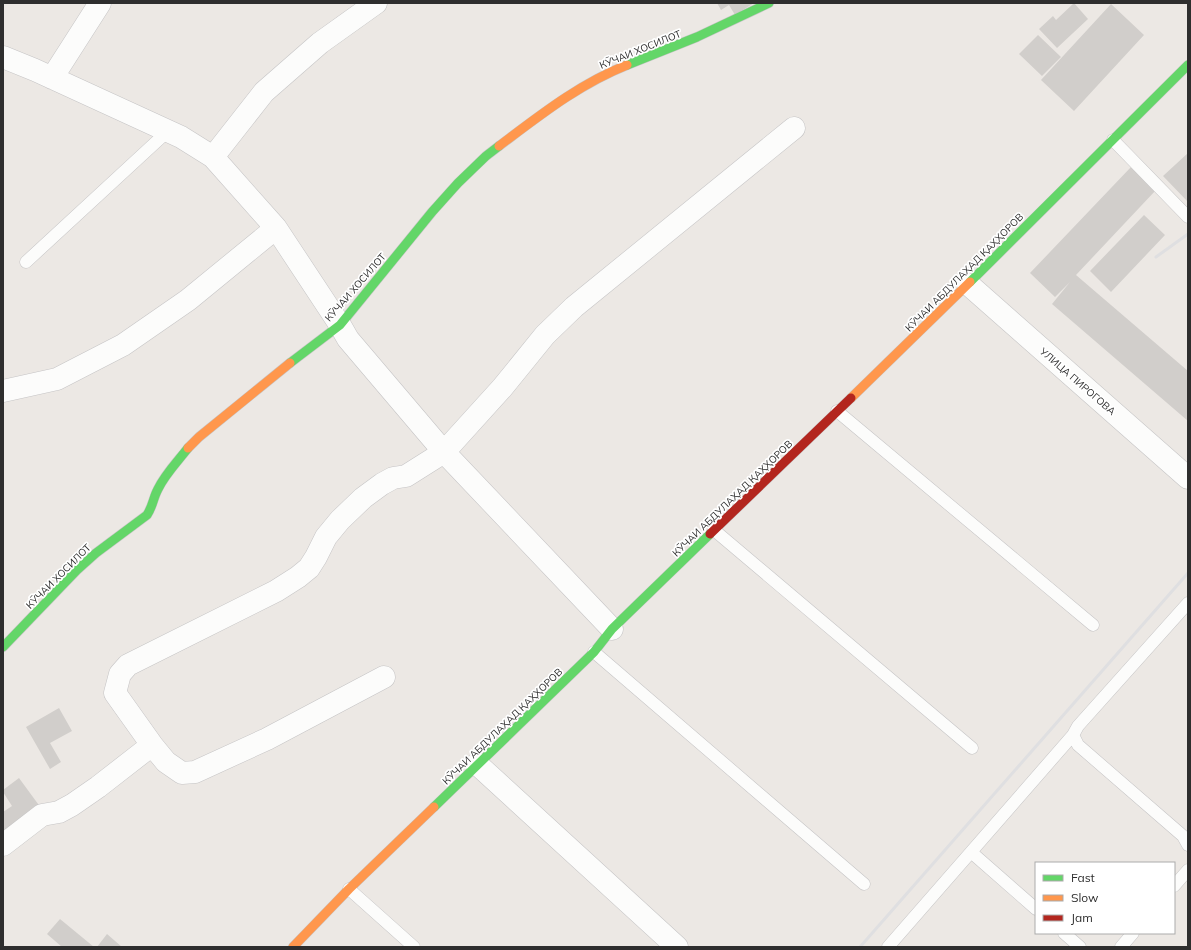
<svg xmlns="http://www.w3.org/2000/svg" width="1191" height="950" viewBox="0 0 1191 950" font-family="Mulish,sans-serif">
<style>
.building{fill:#d1cecb}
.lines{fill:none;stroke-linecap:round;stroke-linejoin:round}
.lane-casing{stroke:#c5c4c5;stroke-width:13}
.street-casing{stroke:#c5c4c5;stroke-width:23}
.fast-casing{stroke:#c5c4c5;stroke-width:10}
.slow-casing{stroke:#c5c4c5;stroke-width:10}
.jam-casing{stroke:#c5c4c5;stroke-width:10}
.lane{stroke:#fcfcfb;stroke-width:12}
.street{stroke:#fcfcfb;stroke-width:22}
.fast{stroke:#63d668;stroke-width:9}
.slow{stroke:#ff974d;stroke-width:9}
.jam{stroke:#b3261e;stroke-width:9}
.rail{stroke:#dfdfe1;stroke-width:3}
.labels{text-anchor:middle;stroke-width:3.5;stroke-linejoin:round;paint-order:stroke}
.street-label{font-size:10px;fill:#2e2e2e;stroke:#fff}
</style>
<rect width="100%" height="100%" fill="#ece8e4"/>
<path class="building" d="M717,3H754L735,15L729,5L721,10Z
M1074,3L1088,19L1057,48L1039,29L1053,16L1056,20Z
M1111,4L1144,35L1074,111L1041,80Z
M1038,35L1061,57L1042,76L1019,54Z
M1188,153V202L1163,176Z
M1131,167L1156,190L1076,275L1188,371V421L1052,304L1070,282L1055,297L1030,273Z
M1144,215L1165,235L1111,292L1090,271Z
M59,708L72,731L50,743L61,762L50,769L26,727Z
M19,778L41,808L3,835V812L12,806L3,792V790Z
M60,919L94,947H62L47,934Z
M107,934L122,947H97Z"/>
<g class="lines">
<defs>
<path id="lane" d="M1113,140L1188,217
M26,262L168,131
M837,411L1093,625
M714,530L972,748
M1188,603L1078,726L1073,735L1078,745L1183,836L1188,845
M594,652L864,884
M971,852L1036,909
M1174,886L1188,870
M349,889L414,947
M1064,933L1080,947
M888,947L1073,735
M1121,947L1133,933"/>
<path id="street" d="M3,57L35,70L181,137L213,157L276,228L340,325L348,339L444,452L612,629
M52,78L100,3
M213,157L264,92L320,43L376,3
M968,284L1188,478
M3,391L57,379L123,345L188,300L276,228
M152,745L115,693L120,674L128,665L276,591L298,577L309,568L316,557L326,537L340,520L363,498L382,484L393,478L406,476L444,452L502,388L545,335L574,307L794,128
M477,764L677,947
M3,845L42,815L59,812L72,805L98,787L152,745L166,762L182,773L195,772L267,739L384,677"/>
<path id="fast" d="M627,65L697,37L769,3
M970,282L1188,65
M290,363L340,325L432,212L458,183L486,156L499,146
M3,647L77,570L96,553L147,515C153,506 153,498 158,489C165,474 178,461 188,448
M434,807L594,652L612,629L710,534"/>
<path id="slow" d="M499,146C539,116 579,84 627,65
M851,398L970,282
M188,448L199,437L290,363
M293,947L349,889L434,807"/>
<path id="jam" d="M710,534L851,398"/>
</defs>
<use href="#lane" class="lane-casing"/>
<use href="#street" class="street-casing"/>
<use href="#fast" class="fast-casing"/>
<use href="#slow" class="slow-casing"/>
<use href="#jam" class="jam-casing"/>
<use href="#lane" class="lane"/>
<use href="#street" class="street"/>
<use href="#fast" class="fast"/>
<use href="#slow" class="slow"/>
<use href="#jam" class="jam"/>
<path class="rail" d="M1156,257L1188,234
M860,947L1188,573"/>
</g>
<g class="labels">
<g class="street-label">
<text transform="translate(640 49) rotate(-22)" y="4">КӮЧАИ ХОСИЛОТ</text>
<text transform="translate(964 272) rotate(-45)" y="4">КӮЧАИ АБДУЛАҲАД ҚАҲҲОРОВ</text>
<text transform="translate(355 287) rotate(-49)" y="4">КӮЧАИ ХОСИЛОТ</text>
<text transform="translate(1078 381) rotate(41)" y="4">УЛИЦА ПИРОГОВА</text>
<text transform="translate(732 498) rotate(-44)" y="4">КӮЧАИ АБДУЛАҲАД ҚАҲҲОРОВ</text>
<text transform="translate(58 576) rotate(-45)" y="4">КӮЧАИ ХОСИЛОТ</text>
<text transform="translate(502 726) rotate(-44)" y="4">КӮЧАИ АБДУЛАҲАД ҚАҲҲОРОВ</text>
</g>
</g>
<rect width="1191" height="950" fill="none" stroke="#2e2e2e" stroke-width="8"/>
<rect x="1035" y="862" width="140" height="72" fill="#ffffff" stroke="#ababab"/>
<rect x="1043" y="875" width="20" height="6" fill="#63d668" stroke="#ababab"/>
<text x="1071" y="882" font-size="12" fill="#2e2e2e">Fast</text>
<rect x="1043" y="895" width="20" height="6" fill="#ff974d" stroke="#ababab"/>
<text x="1071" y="902" font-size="12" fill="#2e2e2e">Slow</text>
<rect x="1043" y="915" width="20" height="6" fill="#b3261e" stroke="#ababab"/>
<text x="1071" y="922" font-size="12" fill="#2e2e2e">Jam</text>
</svg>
